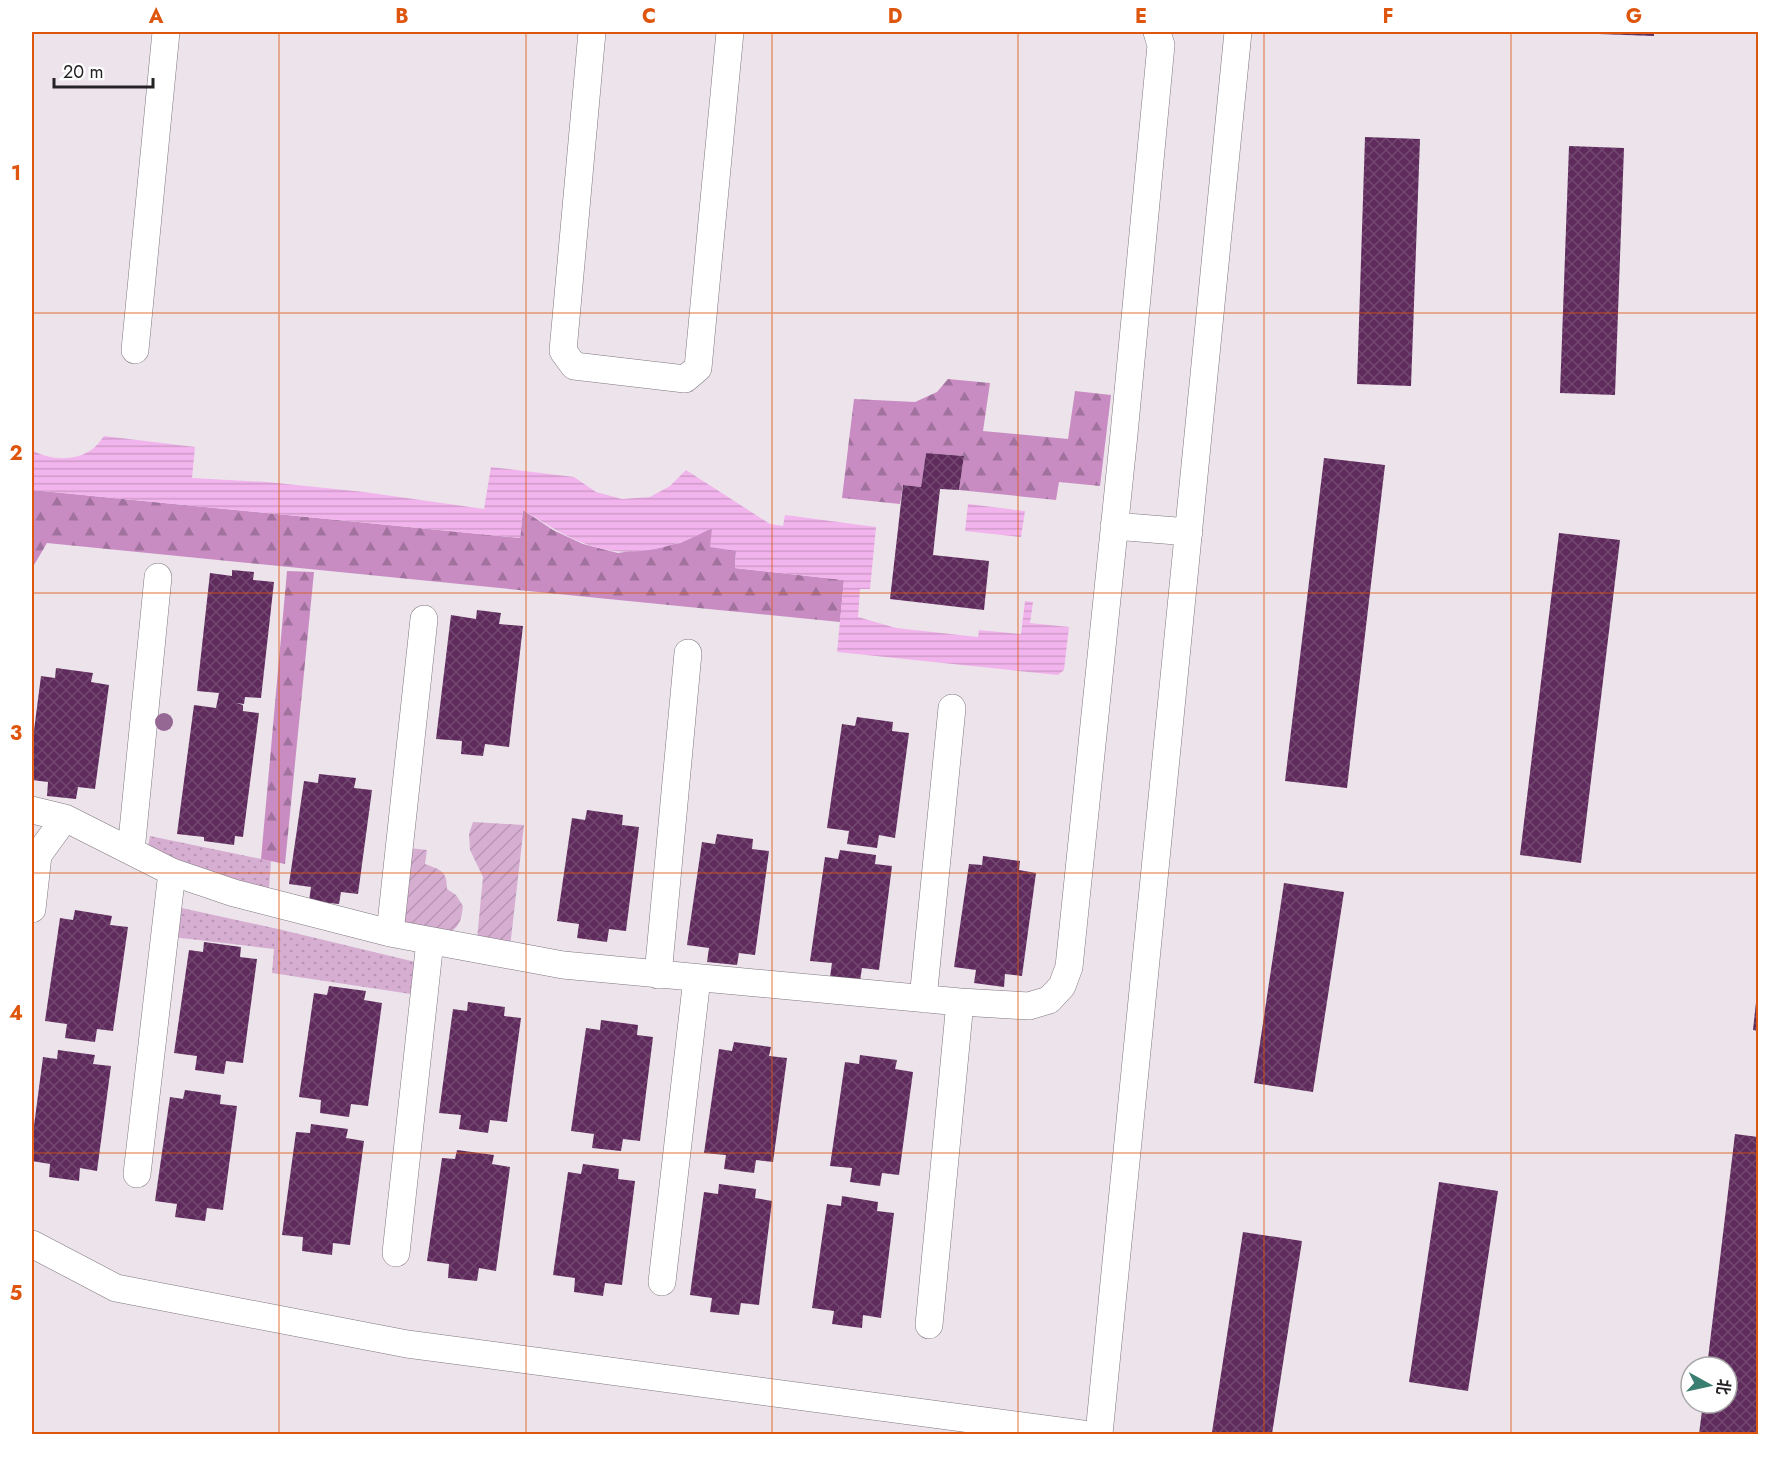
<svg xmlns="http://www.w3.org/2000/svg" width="1790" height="1466" viewBox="0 0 1790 1466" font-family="Jost,'Noto Sans SC',sans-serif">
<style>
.grass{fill:url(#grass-dots)}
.forest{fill:url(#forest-firs)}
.garden{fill:url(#garden-furrows)}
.water{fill:url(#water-rules)}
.building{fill:url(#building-cross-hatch)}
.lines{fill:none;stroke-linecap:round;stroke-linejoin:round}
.minor-casing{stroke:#7f777e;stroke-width:28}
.minor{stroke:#fff;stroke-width:27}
.tree{fill:#956894}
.grid{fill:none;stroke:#de560d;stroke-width:1.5;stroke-opacity:0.55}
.neatline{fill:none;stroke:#de560d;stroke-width:2}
.grid-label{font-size:20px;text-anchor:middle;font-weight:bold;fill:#de560d}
</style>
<defs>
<pattern id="grass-dots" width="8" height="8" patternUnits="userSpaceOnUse" patternTransform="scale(1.5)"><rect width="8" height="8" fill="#d6aed2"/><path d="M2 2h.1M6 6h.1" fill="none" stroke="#b895b4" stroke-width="1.8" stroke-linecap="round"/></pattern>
<pattern id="forest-firs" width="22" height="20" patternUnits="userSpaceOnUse" patternTransform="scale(1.5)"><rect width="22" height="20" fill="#c88cc3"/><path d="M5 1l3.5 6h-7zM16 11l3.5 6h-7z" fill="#a2729e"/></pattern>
<pattern id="garden-furrows" width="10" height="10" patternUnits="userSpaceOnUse" patternTransform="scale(1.5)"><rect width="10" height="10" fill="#d6aed2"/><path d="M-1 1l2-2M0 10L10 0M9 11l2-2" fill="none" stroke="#b895b4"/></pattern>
<pattern id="water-rules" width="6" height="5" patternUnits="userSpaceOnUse" patternTransform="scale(1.5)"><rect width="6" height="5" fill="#f2b4ec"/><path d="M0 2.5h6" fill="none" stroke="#cf9aca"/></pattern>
<pattern id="building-cross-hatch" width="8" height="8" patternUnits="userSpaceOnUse" patternTransform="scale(1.5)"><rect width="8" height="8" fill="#5f2b5c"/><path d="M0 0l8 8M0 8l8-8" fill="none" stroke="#724870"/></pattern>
</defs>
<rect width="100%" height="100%" fill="#ece3eb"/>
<path class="grass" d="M150,836L271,861L268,902L146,859Z
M168,905L278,929L428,965L424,996L272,973L274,949L164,936Z"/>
<path class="forest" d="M948,379L990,383L983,431L1068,439L1075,391L1111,395L1100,486L1059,482L1056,500L959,490L964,456L926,453L921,487L903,485L900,504L842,498L854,399L915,402L937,392Z
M32,490L520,538L523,510L553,530L583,544L618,553L680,543L712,528L736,551L735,568L844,580L840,622L47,543L34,565L32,567Z
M287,571L314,572L285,864L261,859Z"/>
<path class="garden" d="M473,822L524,825L509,956L476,949L483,877L470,850L469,834Z
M400,847L427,850L425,864C441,870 447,871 447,889L456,895L463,906C462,911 462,916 460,921C452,941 423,935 405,936Z"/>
<path class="water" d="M104,436L195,447L192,478L267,482L364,492L484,509L491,467L574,477L596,492L622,499L650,497L670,486L686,470L770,524L783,526L785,515L876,527L870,589H860L858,617L896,628L978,637L979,630L1021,634L1025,601L1033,602L1030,623L1069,627L1064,670L1058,675L837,652L844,580L735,568L736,551L710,547L712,528C701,533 690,540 678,543C612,564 579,545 523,510L520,538L32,490V450C50,461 78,462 95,447C98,444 101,440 104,436Z
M968,504L1025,511L1021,537L965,531Z"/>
<path class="building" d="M1599,32H1654V36L1599,34Z
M1365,137L1420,139L1411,386L1357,384Z
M1569,146L1624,148L1615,395L1560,393Z
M926,453L964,456L959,490L940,489L933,555L989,561L984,610L890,599L903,485L921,487Z
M1324,458L1385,465L1347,788L1285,781Z
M1559,533L1620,540L1581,863L1520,855Z
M232,570L254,572L253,580L274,582L261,698L245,697L244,704L236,703L243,705V711L259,713L243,837L235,836L234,845L204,841V837L177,834L194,705L216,708L219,693L197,691L210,573L232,576Z
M477,610L501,613L499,624L523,626L509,747L485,744L483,756L461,754L462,741L436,739L451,615L476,619Z
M56,668L93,673L91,682L109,685L95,789L78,787L76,799L47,796L48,782L32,780V746L41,676L55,678Z
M857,717L893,722L892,731L909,733L895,838L879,835L877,848L847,844L849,831L827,828L842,724L855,726Z
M319,774L356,778L354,788L372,790L358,894L341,892L339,904L309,901L311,887L289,884L304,781L318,783Z
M587,810L623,815L622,825L639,827L626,931L609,929L607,942L577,938L579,924L557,921L572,818L585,820Z
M717,834L753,839L752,849L769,851L755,955L739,953L737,965L707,962L709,948L687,945L702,842L715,844Z
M840,850L876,855L875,864L892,866L879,970L862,968L860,981L830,977L832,963L810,961L825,857L838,859Z
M983,856L1020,861L1019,870L1036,873L1022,976L1005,974L1004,987L974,983L976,970L954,967L969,864L982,865Z
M1284,883L1344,892L1313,1092L1254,1083Z
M75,910L112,916L110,925L128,927L113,1031L97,1029L95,1042L65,1038L67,1024L45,1021L60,918L73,920Z
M204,942L241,947L240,957L257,959L243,1063L226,1061L224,1074L195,1070L197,1056L174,1053L189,950L203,952Z
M329,986L366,991L364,1000L382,1003L368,1106L351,1104L349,1117L320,1113L321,1100L299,1097L314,993L327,995Z
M1757,993H1758V1031L1753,1030Z
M468,1002L505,1007L504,1016L521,1018L507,1122L490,1120L488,1133L459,1129L461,1115L439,1113L453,1009L467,1011Z
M601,1020L638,1025L637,1035L653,1037L640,1141L623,1139L621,1151L592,1148L594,1134L571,1131L586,1028L600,1030Z
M734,1042L771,1047L769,1056L787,1058L773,1162L756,1160L754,1173L724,1169L726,1155L704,1153L719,1049L732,1051Z
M58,1050L95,1055L93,1064L111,1066L97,1171L80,1168L79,1181L49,1177L50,1164L32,1161V1141L43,1057L57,1059Z
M860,1055L897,1060L895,1069L913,1072L899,1175L882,1173L880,1186L850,1182L852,1168L830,1166L845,1062L859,1064Z
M185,1090L221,1095L220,1104L237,1106L223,1210L207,1208L205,1221L175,1217L177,1204L155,1201L170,1097L183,1099Z
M311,1124L348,1129L346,1138L364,1141L350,1245L333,1243L332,1255L302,1251L303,1237L282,1235L296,1132L310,1133Z
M1735,1134L1758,1137V1434H1699L1703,1403H1727V1367H1707Z
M457,1150L494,1155L492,1164L510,1167L496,1271L479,1268L477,1281L448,1278L449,1264L427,1261L442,1158L455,1159Z
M583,1164L619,1169L618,1179L635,1181L622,1285L605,1283L603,1296L574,1292L575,1278L553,1275L568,1172L581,1174Z
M1439,1182L1498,1191L1468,1391L1409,1382Z
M719,1184L756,1189L755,1198L772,1201L759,1305L741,1303L739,1315L710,1312L712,1298L690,1295L704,1192L718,1194Z
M842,1196L878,1202L877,1211L894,1213L881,1318L863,1315L862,1328L832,1324L834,1311L812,1308L827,1204L841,1206Z
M1243,1232L1302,1241L1272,1434H1226L1212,1432Z"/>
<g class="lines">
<defs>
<path id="minor" d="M592,32L563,351L574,366L685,379L698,368L730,32
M135,350L166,32
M1114,526L1189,532
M32,810L65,818L172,872L234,893L390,933L563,965L960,1002L1029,1006L1049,1000L1062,986L1069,967L1124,434L1161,45L1157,32
M131,851L158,577
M32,909L38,855L65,818
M390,933L424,619
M658,975L688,653
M923,999L952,708
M137,1174L172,872
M32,1244L116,1288L407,1344L1082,1434
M396,1253L430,941
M662,1282L697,978
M929,1325L960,1002
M1099,1434L1238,32"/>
</defs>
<use href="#minor" class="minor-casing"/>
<use href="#minor" class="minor"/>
</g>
<circle class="tree" cx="164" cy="722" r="9"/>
<path class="grid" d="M279,32V1434M526,32V1434M772,32V1434M1018,32V1434M1264,32V1434M1511,32V1434M32,313H1758M32,593H1758M32,873H1758M32,1153H1758"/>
<rect width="1790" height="1466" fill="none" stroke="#ffffff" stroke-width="66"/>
<g transform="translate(1709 1385) rotate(98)"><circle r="28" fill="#ffffff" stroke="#a8a7a8" stroke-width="1.5"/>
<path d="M0-4.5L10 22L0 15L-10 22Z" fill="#3a7e71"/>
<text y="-9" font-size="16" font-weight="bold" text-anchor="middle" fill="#262326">北</text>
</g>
<path d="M54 78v9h99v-9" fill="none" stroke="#262326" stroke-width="3"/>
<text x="63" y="78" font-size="18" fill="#262326" stroke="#ffffff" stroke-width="4.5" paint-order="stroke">20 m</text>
<rect x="33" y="33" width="1724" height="1400" class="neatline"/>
<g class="grid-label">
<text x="156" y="23">A</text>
<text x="402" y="23">B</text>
<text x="649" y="23">C</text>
<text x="895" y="23">D</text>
<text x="1141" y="23">E</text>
<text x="1388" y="23">F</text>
<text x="1634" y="23">G</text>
<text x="16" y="180">1</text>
<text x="16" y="460">2</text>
<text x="16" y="740">3</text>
<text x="16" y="1020">4</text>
<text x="16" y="1300">5</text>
</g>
</svg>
